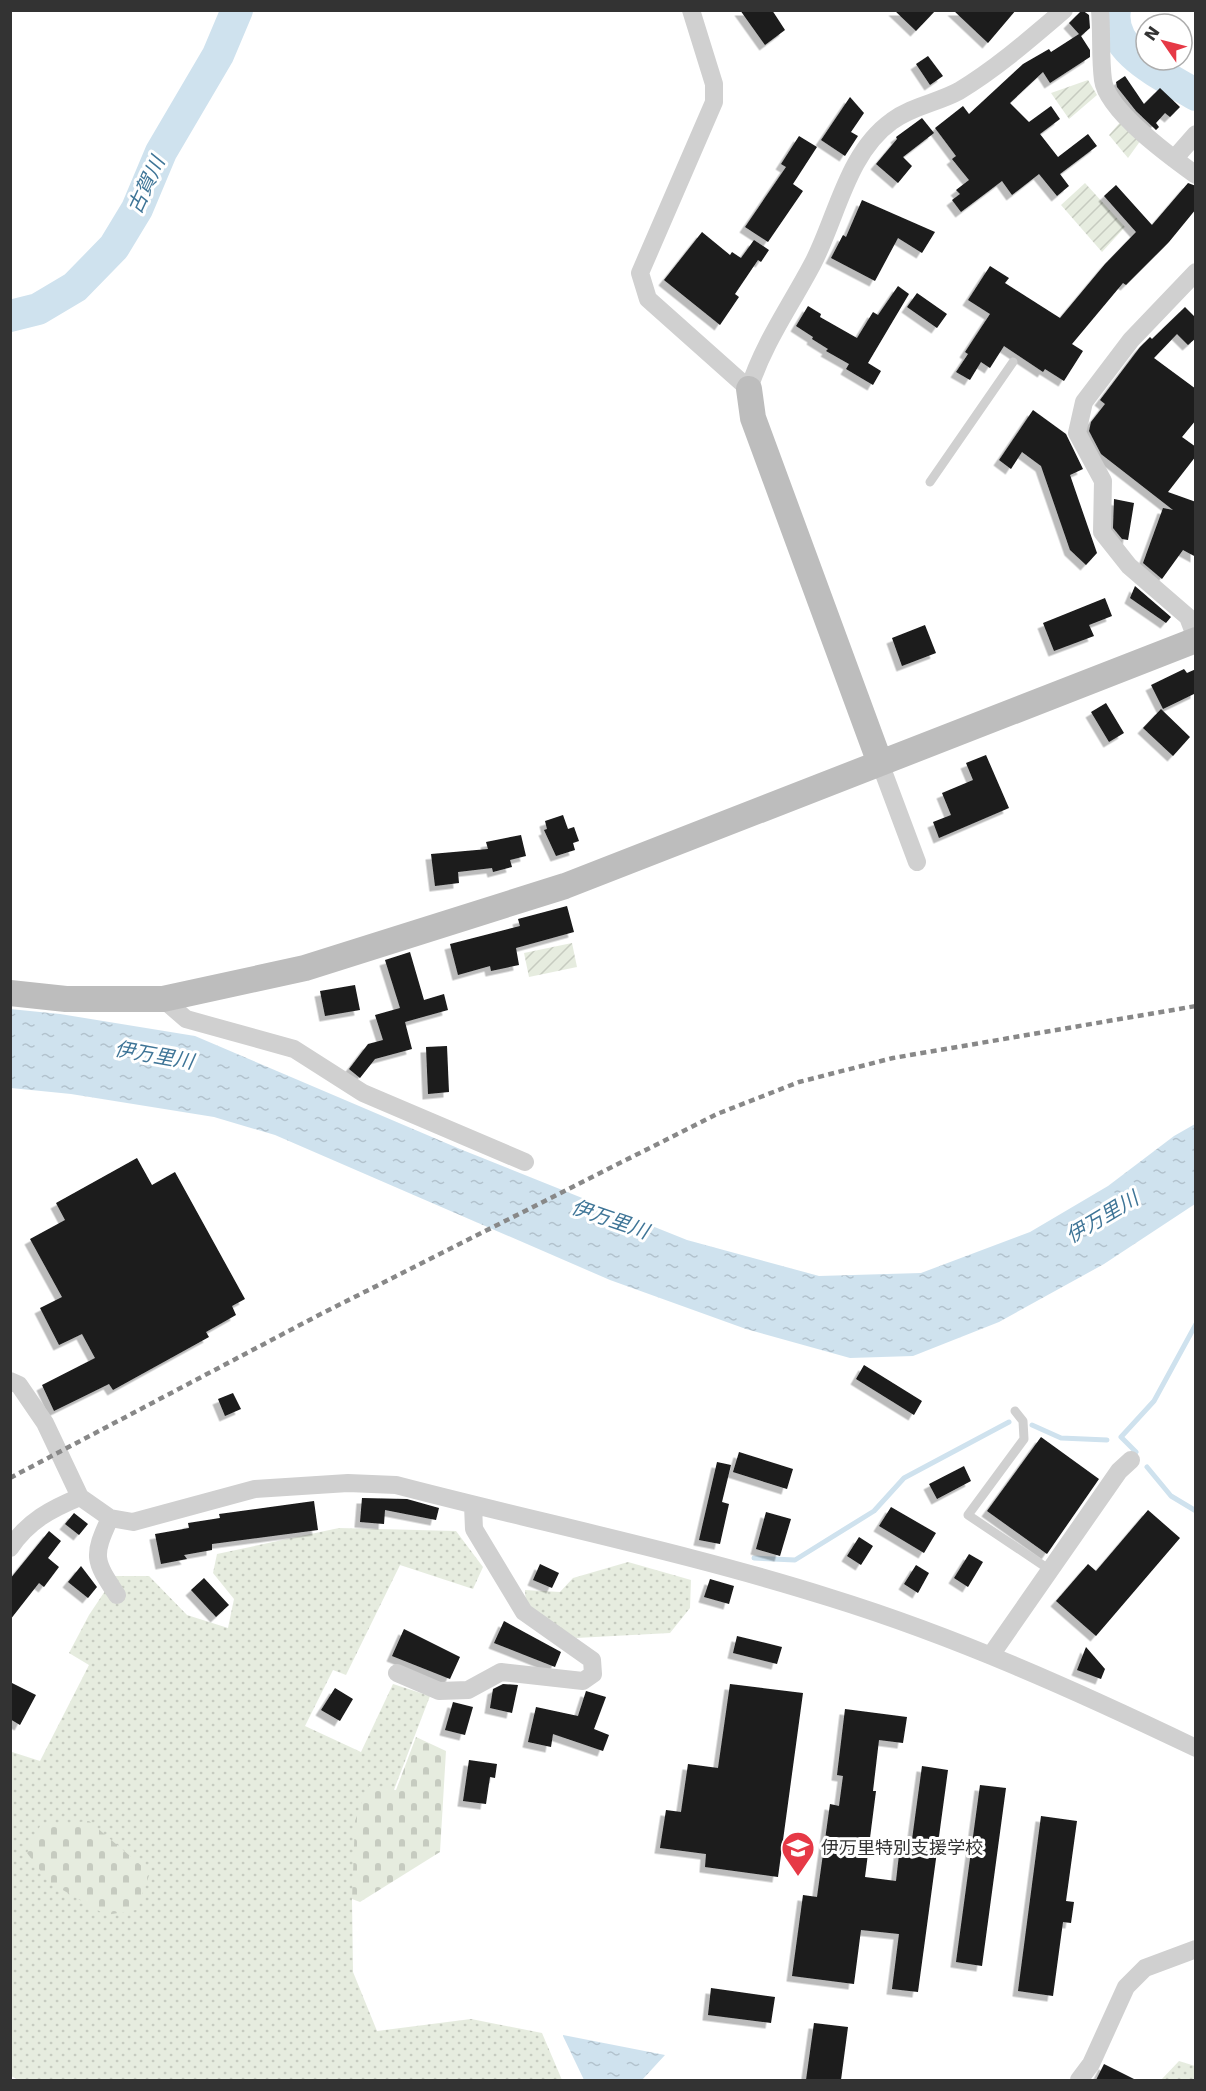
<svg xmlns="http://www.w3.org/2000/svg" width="1206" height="2091" viewBox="0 0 1206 2091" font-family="'DejaVu Sans','Noto Sans JP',sans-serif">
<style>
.grass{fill:url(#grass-dots)}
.cemetery{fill:url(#cemetery-stones)}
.garden{fill:url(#garden-furrows)}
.water{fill:url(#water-ripples)}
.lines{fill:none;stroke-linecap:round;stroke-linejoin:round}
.stream{stroke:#cfe2ee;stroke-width:5}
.river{stroke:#cfe2ee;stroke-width:32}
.building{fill:#1a1a1a;filter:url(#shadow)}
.lane{stroke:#d0d0d0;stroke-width:9}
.street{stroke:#d0d0d0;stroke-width:18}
.secondary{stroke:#bdbdbd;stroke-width:26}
.rail{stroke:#888;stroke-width:4.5;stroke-dasharray:6 4.5;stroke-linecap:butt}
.labels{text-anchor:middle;stroke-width:6;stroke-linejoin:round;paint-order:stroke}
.poi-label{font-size:18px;fill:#333;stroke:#fff;text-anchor:start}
.water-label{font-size:20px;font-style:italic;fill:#3f7597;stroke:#fff}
</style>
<defs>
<pattern id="grass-dots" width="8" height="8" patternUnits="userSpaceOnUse" patternTransform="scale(1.5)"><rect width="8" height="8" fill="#e6ecdf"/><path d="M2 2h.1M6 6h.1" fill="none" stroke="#c6cbc0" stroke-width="1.8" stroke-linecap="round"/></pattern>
<pattern id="cemetery-stones" width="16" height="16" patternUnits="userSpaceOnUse" patternTransform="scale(1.5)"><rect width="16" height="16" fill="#e6ecdf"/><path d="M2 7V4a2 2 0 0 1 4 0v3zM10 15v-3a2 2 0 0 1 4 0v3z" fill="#c6cbc0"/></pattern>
<pattern id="garden-furrows" width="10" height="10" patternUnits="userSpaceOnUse" patternTransform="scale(1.5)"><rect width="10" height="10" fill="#e6ecdf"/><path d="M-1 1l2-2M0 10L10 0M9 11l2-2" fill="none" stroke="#c6cbc0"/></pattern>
<pattern id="water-ripples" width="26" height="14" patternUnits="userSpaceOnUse" patternTransform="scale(1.5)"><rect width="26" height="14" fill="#cfe2ee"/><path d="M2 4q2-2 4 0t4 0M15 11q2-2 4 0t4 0" fill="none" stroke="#b2c2cd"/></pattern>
<filter id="shadow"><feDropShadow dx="-5.5" dy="5.5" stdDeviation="0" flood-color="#0004"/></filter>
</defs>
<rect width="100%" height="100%" fill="#fff"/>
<path class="grass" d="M339,1528L456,1531L483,1567L473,1589L400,1565L346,1675L333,1670L305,1726L361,1752L393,1684L430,1696L352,1899L353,1972L377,2031L471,2019L542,2033L562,2080H19L11,2076L10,1754L12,1752L40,1761L89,1665L69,1653L89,1615L115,1576H149L187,1615L228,1628L234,1599L213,1573L217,1554Z
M628,1562L691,1580L690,1608L670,1633L576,1638L526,1606L525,1590L560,1592L573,1578Z
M1179,2061L1195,2066V2080H1161Z"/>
<path class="cemetery" d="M416,1737L446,1751L440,1852L360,1902L352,1899L355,1821L368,1786L396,1790Z
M89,1821L150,1873L136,1910L106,1915L49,1882L27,1853L40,1826Z"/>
<path class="garden" d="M1088,80L1097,95L1069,119L1051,93Z
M1123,119L1141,140L1128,158L1109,135Z
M1085,183L1125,227L1102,252L1061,205Z
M572,943L577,967L529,977L524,953Z"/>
<path class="water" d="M10,1009L60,1014L195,1036L460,1149L687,1240L819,1276L921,1273L1030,1232L1108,1186L1174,1136L1195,1124V1204L1104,1264L999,1322L913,1356L850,1358L746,1329L610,1280L275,1135L214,1117L71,1094L11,1088Z
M563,2036V2035L665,2055L642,2080H584Z"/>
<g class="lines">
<path class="stream" d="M1032,1425L1061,1438L1107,1440
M1136,1452L1121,1437L1154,1401L1196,1324
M1147,1467L1171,1496L1196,1511
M754,1558L795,1560L874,1511L904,1478L1009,1422"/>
<path class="river" d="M1115,10C1108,53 1166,76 1196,95
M10,316L38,309L75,287L114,247L137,209L161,152L218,55L237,10"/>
</g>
<path class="building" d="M740,10H772L785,30L765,45Z
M894,10H936L916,31Z
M953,10H1016L988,43Z
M1082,10L1089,15L1090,28L1081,36L1090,50V57L1050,83L1043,72L1010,103L1029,122L1051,106L1060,119L1040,134L1058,157L1088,134L1097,146L1060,174L1069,186L1057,196L1039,174L1012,195L1002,181L961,212L952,200L960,194L956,190L969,180L952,159L956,156L935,128L963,106L969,114L1023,64L1049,49L1051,52L1079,34L1069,23Z
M928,56L943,76L930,85L916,64Z
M1125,76L1144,104L1160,88L1180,107L1170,117L1165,113L1156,123L1159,127L1156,130L1136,111L1117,87L1116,82Z
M850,97L864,113L851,132L858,136L845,156L821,140Z
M922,118L934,133L903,157L912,166L898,183L876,164L897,139L896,137Z
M799,136L817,147L793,184L803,191L768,242L745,227L786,167L781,164Z
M1188,183L1196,186V209L1169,242L1126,285L1123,283L1072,344L1083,351L1064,381L1045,369L1043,372L1004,346L990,368L981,362L970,380L956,372L968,354L965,352L990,314L968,300L990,266L1009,278L1005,283L1060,318L1105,264L1136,232L1104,196L1116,185L1152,225Z
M862,200L935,232L922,253L898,238L875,281L831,258L843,235L846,237Z
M702,232L730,255L732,252L741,258L754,240L769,250L761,262L758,260L735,294L739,297L720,325L664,280Z
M898,286L909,294L868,363L881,371L873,385L846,369L849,364L826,351L828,349L812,339L813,337L796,326L808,306L821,314L820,317L857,338L873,312L878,315Z
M917,293L947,314L937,328L907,307Z
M1185,307L1196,318V338L1188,345L1177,334L1154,358L1196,389V420L1182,437L1196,447V456L1168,492L1196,502V557L1183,550L1162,579L1143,563L1163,508L1173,510L1101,454L1089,431L1091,422L1105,404L1100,400L1140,347L1150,337L1152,339Z
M1033,410L1066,434L1083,469L1070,475L1097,553L1086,565L1070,550L1041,466L1022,452L1011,469L999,460Z
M1114,499L1134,503L1128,540L1122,539L1113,528Z
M1135,586L1171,617L1166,623L1130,598Z
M1105,598L1112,616L1089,625L1094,636L1054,651L1043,623Z
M925,625L936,653L902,666L892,638Z
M1184,669L1187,673L1196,669V693L1163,709L1151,685Z
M1106,703L1124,733L1109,742L1091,712Z
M1161,709L1190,737L1173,756L1143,728Z
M986,755L1009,808L939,838L933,822L951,815L942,793L973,780L966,763Z
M563,815L568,829L574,827L579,841L573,843L575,850L556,856L544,830L547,829L545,821Z
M521,835L526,856L510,860L512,867L493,872L492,868L458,872L459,883L435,886L431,854L488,849L486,842Z
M567,906L574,932L516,948L519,965L491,971L490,966L458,975L450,944L520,926L518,919Z
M410,952L424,1000L444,994L448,1010L405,1022L412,1049L375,1059L360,1078L349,1069L368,1044L383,1040L375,1015L400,1008L385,960Z
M355,985L360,1010L325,1016L320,991Z
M447,1046L449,1092L428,1094L426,1047Z
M137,1158L152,1185L175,1172L245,1299L232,1306L236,1315L206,1332L209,1337L113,1390L109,1384L54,1411L42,1385L95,1358L82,1334L59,1345L40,1308L62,1297L30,1239L65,1220L56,1203Z
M864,1365L922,1401L914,1415L856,1379Z
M233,1393L241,1409L225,1416L218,1399Z
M1041,1437L1099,1479L1047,1554L987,1511Z
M739,1452L793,1469L787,1489L733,1472Z
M717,1462L731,1465L722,1502L729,1504L720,1544L699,1540Z
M964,1466L971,1481L937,1499L929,1484Z
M362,1498L407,1499L439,1508L436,1520L385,1510L384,1524L360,1522Z
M314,1501L318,1530L212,1544V1550L184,1555L187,1559L161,1564L155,1534L189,1528L188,1523L220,1518L219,1514Z
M891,1507L936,1533L924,1553L879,1526Z
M1148,1510L1180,1538L1096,1636L1056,1601L1088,1564L1096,1571Z
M766,1512L791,1519L780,1556L756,1549Z
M74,1513L88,1524L79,1535L65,1524Z
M49,1531L61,1541L48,1558L59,1567L44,1587L39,1583L10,1620V1579Z
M859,1537L873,1546L861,1565L847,1556Z
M969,1554L983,1562L968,1587L954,1578Z
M540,1564L559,1573L552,1588L533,1580Z
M916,1565L929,1573L918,1593L904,1584Z
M81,1566L97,1587L88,1598L68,1582Z
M204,1578L229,1605L216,1617L191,1590Z
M710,1579L734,1586L729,1604L704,1597Z
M504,1621L561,1652L555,1667L494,1643Z
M404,1629L460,1657L450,1679L392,1656Z
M737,1636L782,1647L777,1664L733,1653Z
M1086,1647L1105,1669L1101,1679L1077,1670Z
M10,1682L36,1695L20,1725L10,1719Z
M503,1684L518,1685L512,1713L490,1708L493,1689Z
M730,1684L803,1693L778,1877L705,1867L706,1854L660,1848L666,1810L681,1812L688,1764L718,1768Z
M335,1688L353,1699L340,1721L321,1710Z
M586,1691L606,1697L594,1729L609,1735L603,1751L553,1734L551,1747L528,1742L536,1707L578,1716Z
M453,1702L473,1707L465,1735L445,1730Z
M845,1709L907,1717L903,1743L879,1740L873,1791H876L865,1877L896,1881L900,1846L911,1847L922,1766L948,1770L918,1992L892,1989L899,1934L861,1930L854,1984L792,1976L803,1895L817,1897L830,1804L839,1806L843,1776L837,1775Z
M469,1760L497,1764L495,1778L490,1777L486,1804L463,1801Z
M980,1785L1006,1788L982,1966L956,1962Z
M1041,1816L1077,1821L1066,1901L1074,1902L1071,1923L1063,1922L1053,1996L1018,1991Z
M711,1988L775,1997L771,2023L708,2015Z
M814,2023L848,2027L841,2080H806Z
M1104,2064L1136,2080H1096Z"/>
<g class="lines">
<path class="lane" d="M930,482L1013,362
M1015,1411L1023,1421L1024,1439L968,1515L1050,1570"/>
<path class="street" d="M691,10L714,84V102L640,273L648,299L749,389C763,344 791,305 813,263C837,217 847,153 892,121C912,106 937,103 959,91C997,68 1030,39 1064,10
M1100,10C1102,33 1100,57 1103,80C1107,111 1171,157 1196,175
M1174,159L1196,134
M1196,272L1131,340L1084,402L1077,433L1103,481L1102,532L1129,566L1188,617L1196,638
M880,763L917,862
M163,999L186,1019L294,1049L363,1093L525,1162
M10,1381L19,1385L45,1423L80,1497L110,1518L133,1522L255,1489L348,1483L396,1485C541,1523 689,1553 831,1598C957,1637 1077,1691 1196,1748
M110,1518C92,1557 94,1560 117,1595
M10,1548C28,1521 51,1509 80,1497
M991,1655L1119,1471L1131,1460
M397,1673L439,1691L468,1690L501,1672L583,1681L593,1674L592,1660L524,1612L474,1529L473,1505
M1079,2080L1091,2064L1126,1987L1145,1968L1196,1949"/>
<path class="secondary" d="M749,389L753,418L880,763
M10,993L66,999H163L305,968L565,886L1196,640"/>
<path class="rail" d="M10,1478L317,1316L717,1114L799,1082L893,1058L1196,1006"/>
</g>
<defs>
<symbol id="school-pin" viewBox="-11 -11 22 30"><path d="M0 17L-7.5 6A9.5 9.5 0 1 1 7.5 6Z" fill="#e63946" stroke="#fff"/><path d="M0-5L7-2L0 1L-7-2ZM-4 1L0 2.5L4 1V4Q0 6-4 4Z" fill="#fff"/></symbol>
</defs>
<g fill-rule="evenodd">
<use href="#school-pin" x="779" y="1829" width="38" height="52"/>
</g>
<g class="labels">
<g class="poi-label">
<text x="821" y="1854">伊万里特別支援学校</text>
</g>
<g class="water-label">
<text transform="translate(146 185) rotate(-65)" y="7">古賀川</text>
<text transform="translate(154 1055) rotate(10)" y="7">伊万里川</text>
<text transform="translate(1102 1217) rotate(-31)" y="7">伊万里川</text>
<text transform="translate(610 1219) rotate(19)" y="7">伊万里川</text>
</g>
</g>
<rect width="1206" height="2091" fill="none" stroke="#333333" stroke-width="24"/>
<g transform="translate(1164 42) rotate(305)"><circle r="28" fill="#ffffff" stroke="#adadad" stroke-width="1.5"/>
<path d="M0-4.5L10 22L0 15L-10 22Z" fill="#e63946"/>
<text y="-9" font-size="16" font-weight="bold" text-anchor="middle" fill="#333333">N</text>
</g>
</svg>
